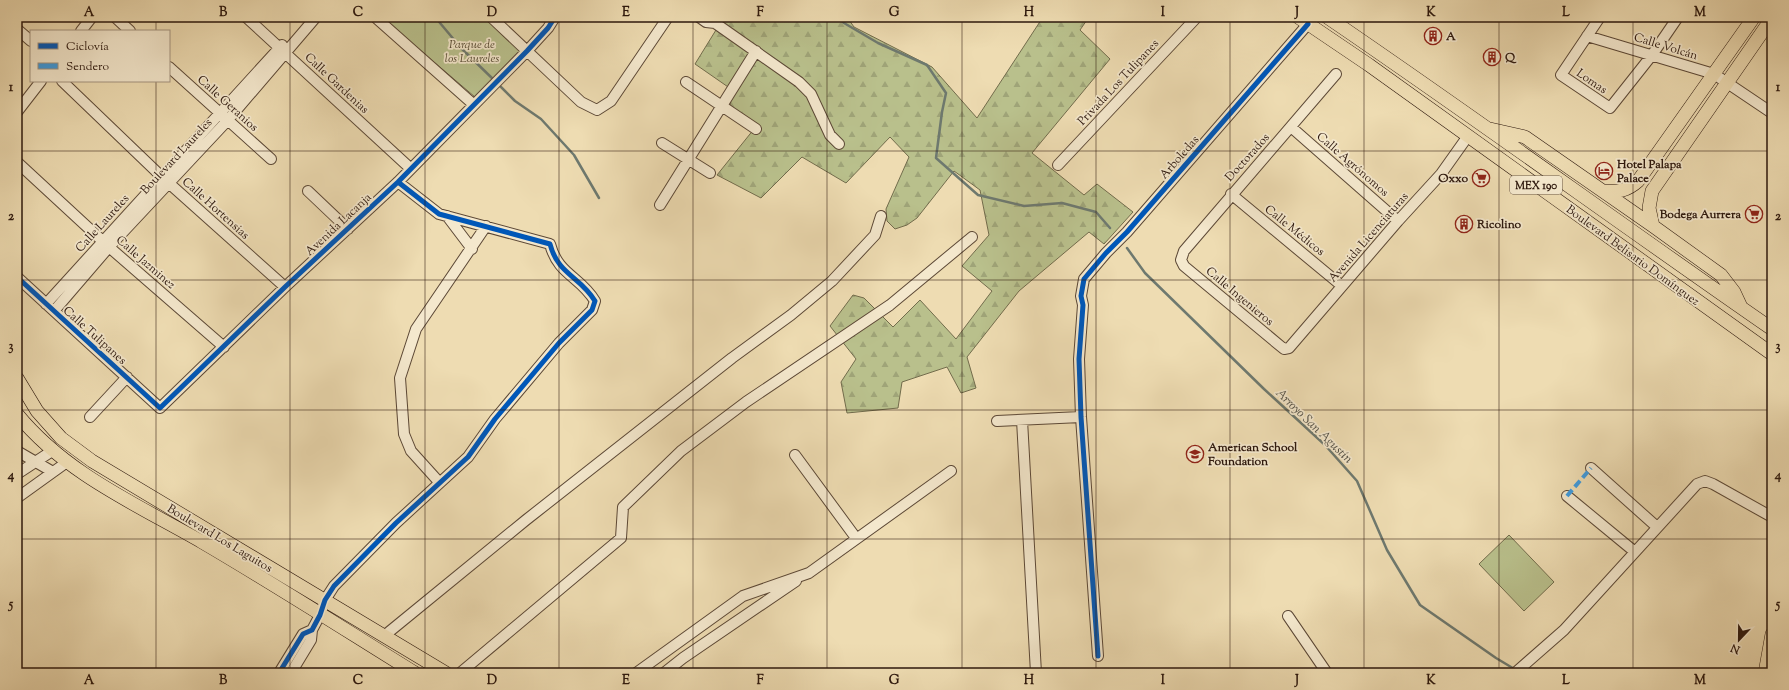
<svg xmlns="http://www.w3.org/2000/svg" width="1789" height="690" viewBox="0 0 1789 690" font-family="'Sorts Mill Goudy',serif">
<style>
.forest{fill:url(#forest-firs);stroke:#726c4c}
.park{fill:#b9c08c;stroke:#726c4c}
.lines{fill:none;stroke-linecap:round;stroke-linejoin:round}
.stream{stroke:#6e796f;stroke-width:2.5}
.minor-casing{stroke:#5c4836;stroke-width:12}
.major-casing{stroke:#2c170d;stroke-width:14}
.minor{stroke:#f4e8cd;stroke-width:10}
.major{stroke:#eedcb2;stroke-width:13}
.quiet{stroke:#3d9ade;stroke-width:4;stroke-dasharray:8 4;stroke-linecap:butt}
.cycleway-casing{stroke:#f4e8cd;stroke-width:8}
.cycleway{stroke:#0057b8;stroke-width:5}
.grid{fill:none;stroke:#2c170d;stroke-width:1;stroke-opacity:0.55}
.labels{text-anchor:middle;stroke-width:3.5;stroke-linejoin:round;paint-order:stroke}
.shield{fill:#f4e8cd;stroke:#685647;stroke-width:1}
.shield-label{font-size:11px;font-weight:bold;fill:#2c170d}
.poi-label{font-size:12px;font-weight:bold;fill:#2c170d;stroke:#f4e8cd;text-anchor:start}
.park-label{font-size:12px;font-style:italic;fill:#564a33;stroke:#f4e8cd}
.street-label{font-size:12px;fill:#2c170d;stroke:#f4e8cd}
.water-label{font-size:13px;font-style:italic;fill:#525046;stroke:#f4e8cd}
.neatline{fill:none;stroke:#2c170d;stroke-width:1.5}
.grid-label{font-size:13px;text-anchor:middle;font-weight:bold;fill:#2c170d}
</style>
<defs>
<pattern id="forest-firs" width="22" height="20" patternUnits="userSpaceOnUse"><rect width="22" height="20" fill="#b9c08c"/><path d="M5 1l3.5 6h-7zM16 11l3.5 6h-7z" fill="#9fa478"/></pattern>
</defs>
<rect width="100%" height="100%" fill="#eedcb2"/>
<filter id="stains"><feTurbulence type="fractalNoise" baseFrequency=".005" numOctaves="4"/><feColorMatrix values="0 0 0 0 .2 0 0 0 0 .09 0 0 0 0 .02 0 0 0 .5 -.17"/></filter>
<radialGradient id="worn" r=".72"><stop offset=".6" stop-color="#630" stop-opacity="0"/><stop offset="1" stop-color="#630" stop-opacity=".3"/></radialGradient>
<path class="forest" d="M724,17H847L854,27L932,67L977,118L1043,17H1089L1080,30L1110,59L1032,153L1084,195L1097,184L1133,212L1104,244L1089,232L1019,291L967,357L976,388L961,393L947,367L902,382L898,408L847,413L841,382L856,359L830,326L853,295L864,298L893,327L920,300L956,339L992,291L962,266L989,235L980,190L954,171L917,218L907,225L895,229L887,221L886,209L909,157L890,137L846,183L802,157L761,198L717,175L754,129L730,108L731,89L695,64Z"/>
<path class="park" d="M381,17H484L520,51L475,97Z
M1509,535L1554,582L1524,611L1479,564Z"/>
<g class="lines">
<path class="stream" d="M435,17L461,48L495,81
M838,17L844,23L878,43L927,65L946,93L942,112L936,158L978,195L1024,206L1062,203L1096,212L1110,228
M498,84L515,101L541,119L574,155L599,198
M1127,248L1145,273L1264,389L1325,445L1357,481L1387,550L1420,605L1496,658L1516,670"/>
<defs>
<path id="minor" d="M115,17L130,31
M246,17L410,168
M375,17L473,104
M491,17L581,102L597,110L611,101L668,17
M699,17L706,22L715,23L799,82L811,94L830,135L839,144
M1600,17L1561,75L1610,108L1652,55L1678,17
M17,29L31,41
M81,31L92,17
M1587,36L1714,74L1772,113
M169,67L271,159
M1336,74L1184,251L1181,260L1184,266L1284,349L1289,348L1398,221L1441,174L1468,136
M62,81L162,177L285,287
M686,82L756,129
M17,112L41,81
M1291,127L1398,221
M662,143L710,173
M17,162L109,247L224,347
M1058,165L1197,17
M308,191L348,229
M1231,194L1342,286
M660,205L756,51
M447,216L472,249
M17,277L160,408L285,287L398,182L527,51L548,28L555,17
M46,304L282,45
M54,311L109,247L227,121L316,17
M90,417L127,377
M1022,420L1036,673
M997,421L1081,417
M17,451L53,472
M795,455L856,538
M1591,468L1657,527
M17,474L52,451
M439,482L411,451L404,434L400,378L416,329L486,226
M1567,496L1635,552
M17,498L67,462
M1288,616L1327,673
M384,636L526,520L732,358L791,315L832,281L875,235L881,216
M1098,656L1081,417L1079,359L1083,305L1081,296L1084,279L1106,253L1127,232L1308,24
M279,673L303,634L312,630L320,615L325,600L334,586L396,523L468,457L495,419L559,343L592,310L595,301C580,276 558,275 550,244L439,214L398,182
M291,673L311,640L312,630
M460,673L621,538L623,507L681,451L746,402L890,305L972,237
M636,673L743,596L809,573L951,471
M664,673L683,658L796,581
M1515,673L1564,630L1697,484L1705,481L1713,484L1772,517"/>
<path id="major" d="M1298,17L1369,65L1772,354
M1327,17C1477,119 1623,226 1772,329
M1490,129L1525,137L1653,226L1721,275L1734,292L1741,307
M1604,191C1618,192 1627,191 1638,181L1754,17
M1653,226L1649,208L1652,191L1772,18
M17,378L37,411L61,438L92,461L446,673
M17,414C66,474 136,504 202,542C274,584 344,629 415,673
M1765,673L1772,634"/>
</defs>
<use href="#minor" class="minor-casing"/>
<use href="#major" class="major-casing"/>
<use href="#minor" class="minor"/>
<use href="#major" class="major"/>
<path class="quiet" d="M1567,496L1591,468"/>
<defs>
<path id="cycleway" d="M17,277L160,408L285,287L398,182L527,51L548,28L555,17
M1098,656L1081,417L1079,359L1083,305L1081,296L1084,279L1106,253L1127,232L1308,24
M279,673L303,634L312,630L320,615L325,600L334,586L396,523L468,457L495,419L559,343L592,310L595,301C580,276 558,275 550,244L439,214L398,182"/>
</defs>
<use href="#cycleway" class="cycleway-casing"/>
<use href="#cycleway" class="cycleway"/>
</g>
<path class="grid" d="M156,17V31M290,17V673M425,17V673M559,17V673M693,17V673M827,17V673M962,17V673M1096,17V673M1230,17V673M1364,17V673M1499,17V673M1633,17V673M156,81V673M17,151H1772M17,280H1772M17,410H1772M17,539H1772"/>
<defs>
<symbol id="building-ring" viewBox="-11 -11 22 22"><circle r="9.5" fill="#f4e8cd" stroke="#8f2418" stroke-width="1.5"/><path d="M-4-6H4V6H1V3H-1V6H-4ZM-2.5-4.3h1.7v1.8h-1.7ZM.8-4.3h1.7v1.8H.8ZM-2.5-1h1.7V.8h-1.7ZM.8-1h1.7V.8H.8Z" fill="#8f2418"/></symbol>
<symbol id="hotel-ring" viewBox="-11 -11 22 22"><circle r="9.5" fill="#f4e8cd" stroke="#8f2418" stroke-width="1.5"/><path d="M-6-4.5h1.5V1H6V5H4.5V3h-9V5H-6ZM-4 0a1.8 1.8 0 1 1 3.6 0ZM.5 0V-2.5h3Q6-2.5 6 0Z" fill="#8f2418"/></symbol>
<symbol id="supermarket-ring" viewBox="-11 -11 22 22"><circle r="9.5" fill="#f4e8cd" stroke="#8f2418" stroke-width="1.5"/><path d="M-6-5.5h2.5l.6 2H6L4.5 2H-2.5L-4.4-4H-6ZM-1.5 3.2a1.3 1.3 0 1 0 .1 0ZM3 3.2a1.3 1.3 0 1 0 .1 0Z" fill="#8f2418"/></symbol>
<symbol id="school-ring" viewBox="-11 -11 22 22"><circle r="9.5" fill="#f4e8cd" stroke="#8f2418" stroke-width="1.5"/><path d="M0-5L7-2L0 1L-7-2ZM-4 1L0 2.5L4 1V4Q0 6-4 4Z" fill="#8f2418"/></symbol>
</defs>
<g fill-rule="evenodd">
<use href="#building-ring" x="1423" y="26" width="20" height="20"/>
<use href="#building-ring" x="1482" y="47" width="20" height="20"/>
<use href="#hotel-ring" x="1594" y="161" width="20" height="20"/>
<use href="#supermarket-ring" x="1471" y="168" width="20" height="20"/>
<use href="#supermarket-ring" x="1744" y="204" width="20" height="20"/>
<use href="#building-ring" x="1454" y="214" width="20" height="20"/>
<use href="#school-ring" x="1185" y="444" width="20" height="20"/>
</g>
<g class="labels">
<rect class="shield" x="1510" y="176" width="52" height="18" rx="3"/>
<g class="shield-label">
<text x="1536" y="189">MEX 190</text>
</g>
<g class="poi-label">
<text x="1446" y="40">A</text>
<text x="1505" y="61">Q</text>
<text x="1617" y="168">Hotel Palapa<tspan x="1617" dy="14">Palace</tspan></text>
<text x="1468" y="182" text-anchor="end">Oxxo</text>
<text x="1741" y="218" text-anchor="end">Bodega Aurrera</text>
<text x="1477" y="228">Ricolino</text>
<text x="1208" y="451">American School<tspan x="1208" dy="14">Foundation</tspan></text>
</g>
<g class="park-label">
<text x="472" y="48">Parque de<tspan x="472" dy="14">los Laureles</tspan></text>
</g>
<g class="street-label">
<text transform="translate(1666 46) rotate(17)" y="4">Calle Volcán</text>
<text transform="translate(1592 81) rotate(34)" y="4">Lomas</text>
<text transform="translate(1118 82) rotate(-47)" y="4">Privada Los Tulipanes</text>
<text transform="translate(337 83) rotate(43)" y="4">Calle Gardenias</text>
<text transform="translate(228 103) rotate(42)" y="4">Calle Geranios</text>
<text transform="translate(176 156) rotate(-47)" y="4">Boulevard Laureles</text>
<text transform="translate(1179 157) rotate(-49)" y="4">Arboledas</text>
<text transform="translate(1247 157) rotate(-48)" y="4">Doctorados</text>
<text transform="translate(1353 164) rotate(41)" y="4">Calle Agrónomos</text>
<text transform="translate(216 208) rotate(42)" y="4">Calle Hortensias</text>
<text transform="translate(102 223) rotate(-48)" y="4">Calle Laureles</text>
<text transform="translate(338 224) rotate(-43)" y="4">Avenida Lacanja</text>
<text transform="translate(1295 230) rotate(39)" y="4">Calle Médicos</text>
<text transform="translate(1368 237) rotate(-49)" y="4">Avenida Licenciaturas</text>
<text transform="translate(1633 255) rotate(36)" y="4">Boulevard Belisario Domínguez</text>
<text transform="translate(146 262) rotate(41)" y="4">Calle Jazminez</text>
<text transform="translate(1240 296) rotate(40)" y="4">Calle Ingenieros</text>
<text transform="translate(95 335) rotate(42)" y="4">Calle Tulipanes</text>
<text transform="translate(220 538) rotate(31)" y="4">Boulevard Los Laguitos</text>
</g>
<g class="water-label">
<text transform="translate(1315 425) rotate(44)" y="5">Arroyo San Agustín</text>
</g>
</g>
<rect width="1789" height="690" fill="none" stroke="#eedcb2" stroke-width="44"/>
<rect x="30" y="30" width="140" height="52" fill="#f4e8cd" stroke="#a49480"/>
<rect x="38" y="43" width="20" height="6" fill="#0057b8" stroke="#a49480"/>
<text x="66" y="50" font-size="12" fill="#2c170d">Ciclovía</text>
<rect x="38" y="63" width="20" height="6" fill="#3d9ade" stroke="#a49480"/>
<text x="66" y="70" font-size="12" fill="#2c170d">Sendero</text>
<g transform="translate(1739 640) rotate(202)" stroke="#f4e8cd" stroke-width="3" paint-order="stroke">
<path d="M0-3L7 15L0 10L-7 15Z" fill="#2c170d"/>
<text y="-6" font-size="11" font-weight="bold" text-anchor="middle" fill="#2c170d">N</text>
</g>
<rect x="22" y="22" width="1745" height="646" class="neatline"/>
<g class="grid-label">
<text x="89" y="16">A</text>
<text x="223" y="16">B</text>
<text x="358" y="16">C</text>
<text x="492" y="16">D</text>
<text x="626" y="16">E</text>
<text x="760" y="16">F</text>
<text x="894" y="16">G</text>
<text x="1029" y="16">H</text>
<text x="1163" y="16">I</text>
<text x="1297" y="16">J</text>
<text x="1431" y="16">K</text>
<text x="1566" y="16">L</text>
<text x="1700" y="16">M</text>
<text x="11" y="91">1</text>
<text x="1778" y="91">1</text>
<text x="11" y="220">2</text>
<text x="1778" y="220">2</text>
<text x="11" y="350">3</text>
<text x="1778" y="350">3</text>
<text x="11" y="479">4</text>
<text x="1778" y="479">4</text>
<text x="11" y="608">5</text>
<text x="1778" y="608">5</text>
<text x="89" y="684">A</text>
<text x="223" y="684">B</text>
<text x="358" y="684">C</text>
<text x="492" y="684">D</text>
<text x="626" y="684">E</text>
<text x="760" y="684">F</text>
<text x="894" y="684">G</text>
<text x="1029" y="684">H</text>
<text x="1163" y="684">I</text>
<text x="1297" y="684">J</text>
<text x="1431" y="684">K</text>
<text x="1566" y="684">L</text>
<text x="1700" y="684">M</text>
</g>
<rect width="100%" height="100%" filter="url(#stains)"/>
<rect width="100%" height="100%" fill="url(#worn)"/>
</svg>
